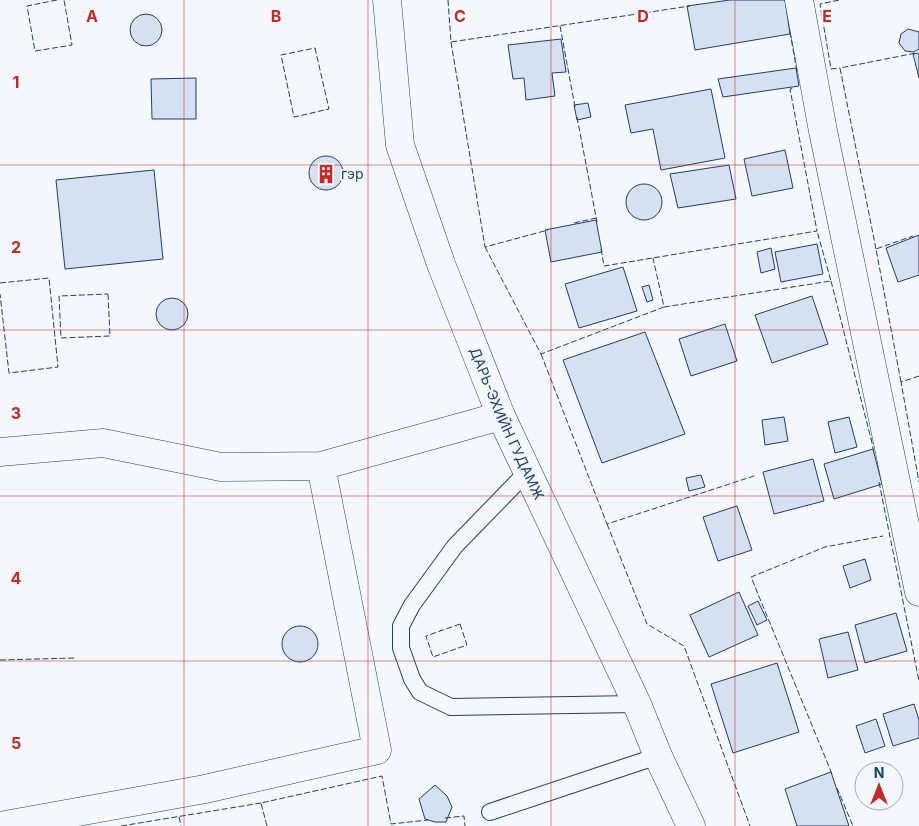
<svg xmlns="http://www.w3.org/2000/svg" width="919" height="826" viewBox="0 0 919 826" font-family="Inter,sans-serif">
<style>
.building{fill:#d5e0f0;stroke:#1d3f73}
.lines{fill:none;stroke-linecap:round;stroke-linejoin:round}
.lane-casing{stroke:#1d3f73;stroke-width:18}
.street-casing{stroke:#1d3f73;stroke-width:29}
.secondary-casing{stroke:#1d3f73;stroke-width:29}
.lane{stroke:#f4f7fb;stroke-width:16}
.street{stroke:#f4f7fb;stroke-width:28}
.secondary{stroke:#f4f7fb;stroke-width:28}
.fence{stroke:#1d3f73;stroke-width:1;stroke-dasharray:6 2.5;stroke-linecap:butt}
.grid{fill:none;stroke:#c62828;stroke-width:1;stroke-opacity:0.55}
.labels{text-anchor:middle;stroke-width:4;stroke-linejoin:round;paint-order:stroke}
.poi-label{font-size:14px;fill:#1d3f73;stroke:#f4f7fb;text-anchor:start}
.street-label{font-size:14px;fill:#1d3f73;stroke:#f4f7fb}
.grid-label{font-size:16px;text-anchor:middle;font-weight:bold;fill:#c62828;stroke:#f4f7fb;stroke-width:4;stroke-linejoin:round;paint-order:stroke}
</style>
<rect width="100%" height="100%" fill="#f4f7fb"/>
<path class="building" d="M730,0H785L790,34L695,50L687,6Z
M130 30a16 16 0 1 1 32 0a16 16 0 1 1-32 0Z
M908,29L919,32V49L914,52L905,51L899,43L901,34Z
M561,39L566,72L552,73L555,96L526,100L524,78L513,79L508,45Z
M919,53V78L913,54Z
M796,68L799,86L723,97L718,79Z
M196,78V119H152L151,79Z
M711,89L725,158L661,170L653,129L631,133L625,105Z
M588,103L591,117L577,120L574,105Z
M785,150L793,188L752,196L744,159Z
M309 173a17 17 0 1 1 34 0a17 17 0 1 1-34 0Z
M729,165L736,199L678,208L670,174Z
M154,170L163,259L65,269L56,180Z
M626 202a18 18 0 1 1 36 0a18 18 0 1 1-36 0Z
M596,220L602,252L551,262L545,230Z
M919,235V275L898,282L886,248Z
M817,244L823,274L781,282L775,252Z
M771,248L775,269L761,273L757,252Z
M623,267L637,311L579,328L565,284Z
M649,285L653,300L647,302L642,287Z
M812,296L828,344L772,363L755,315Z
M156 314a16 16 0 1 1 32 0a16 16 0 1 1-32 0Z
M725,324L737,361L691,376L679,339Z
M645,332L685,434L602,463L563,360Z
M784,417L788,441L765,445L762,420Z
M849,417L857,447L835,453L828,422Z
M873,449L882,484L834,499L824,464Z
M813,459L824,501L774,514L763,472Z
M701,475L705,487L689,491L686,478Z
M737,506L752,550L718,561L703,517Z
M865,559L871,580L850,588L843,566Z
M739,592L758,635L709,657L690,615Z
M758,601L767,620L757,625L748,606Z
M896,613L907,651L865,663L855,625Z
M282 644a18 18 0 1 1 36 0a18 18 0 1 1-36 0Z
M848,632L858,670L828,678L819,639Z
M777,663L799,732L733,753L711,684Z
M914,704L919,720V738L893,746L883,714Z
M876,719L885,746L865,753L856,726Z
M831,772L849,826H797L785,789Z
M435,785L447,796L452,807L446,822H435L425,819L419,799Z"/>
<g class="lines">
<defs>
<path id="lane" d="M527,472L455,546L412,605L401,626V648L412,679L420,692L451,707L637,704
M490,812L658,756"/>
<path id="street" d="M799,0L823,131L919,592
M0,452L103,443L221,467L321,466L501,416
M0,826L205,789L377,750L321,466"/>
<g id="secondary">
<path id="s1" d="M387,0L400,145L441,264L501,416L637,704L658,756L691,826"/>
</g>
</defs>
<use href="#lane" class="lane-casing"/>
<use href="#street" class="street-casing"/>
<use href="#secondary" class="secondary-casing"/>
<use href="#lane" class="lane"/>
<use href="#street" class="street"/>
<use href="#secondary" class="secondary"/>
<path class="fence" d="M57,0L27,6L35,51L72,45L64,0
M448,0L451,42L690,6
M839,0L820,4L831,69L840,68
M560,26L575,107
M790,32L797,72
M451,42L485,247L548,230
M315,48L329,109L294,117L281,55Z
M577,117L597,222
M574,223L596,218
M485,247L541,354L664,307L653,258
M601,249L604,266L817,231L790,89L794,88
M876,249L840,68L916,53
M831,281L871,439
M0,283L49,278L58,367L9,373L0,294
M108,294L110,336L61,338L59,296Z
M664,307L831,281L817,231
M541,354L607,524L757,475
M919,376L901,382L919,482
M901,382L876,249L913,236
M871,438L874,453
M879,482L919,681
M607,524L647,624L684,646L750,826
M460,624L467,645L433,657L426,636Z
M0,660L75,658
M832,774L751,577L825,547L883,536
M837,788L853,826
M179,817L181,826
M445,818L464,816L465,826
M121,826L261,803L262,804
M267,826L261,803L382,776L391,824L428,820"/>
</g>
<path class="grid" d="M184,0V826M368,0V826M551,0V826M735,0V826M0,165H919M0,330H919M0,496H919M0,661H919"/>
<defs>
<symbol id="building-bare" viewBox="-9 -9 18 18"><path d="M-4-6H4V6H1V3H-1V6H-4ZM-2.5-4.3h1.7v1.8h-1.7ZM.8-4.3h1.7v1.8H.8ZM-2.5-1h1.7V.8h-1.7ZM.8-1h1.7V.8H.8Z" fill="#c62828" stroke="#f4f7fb" stroke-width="2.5" paint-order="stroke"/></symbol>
</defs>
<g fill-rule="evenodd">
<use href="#building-bare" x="312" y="160" width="28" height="28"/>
</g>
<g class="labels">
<g class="poi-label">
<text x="341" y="179">гэр</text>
</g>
<g class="street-label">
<text dy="5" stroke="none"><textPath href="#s1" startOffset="444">ДАРЬ-ЭХИЙН ГУДАМЖ</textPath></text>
</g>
</g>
<g class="grid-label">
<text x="92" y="22">A</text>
<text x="276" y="22">B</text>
<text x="460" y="22">C</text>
<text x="643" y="22">D</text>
<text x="827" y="22">E</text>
<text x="16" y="88">1</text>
<text x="16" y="253">2</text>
<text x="16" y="419">3</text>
<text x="16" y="584">4</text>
<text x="16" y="749">5</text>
</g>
<g transform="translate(879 786)"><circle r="24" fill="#f4f7fb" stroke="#9eadc5"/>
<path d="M0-4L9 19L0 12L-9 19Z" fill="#c62828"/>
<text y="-8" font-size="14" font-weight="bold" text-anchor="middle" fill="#1d3f73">N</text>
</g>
</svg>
